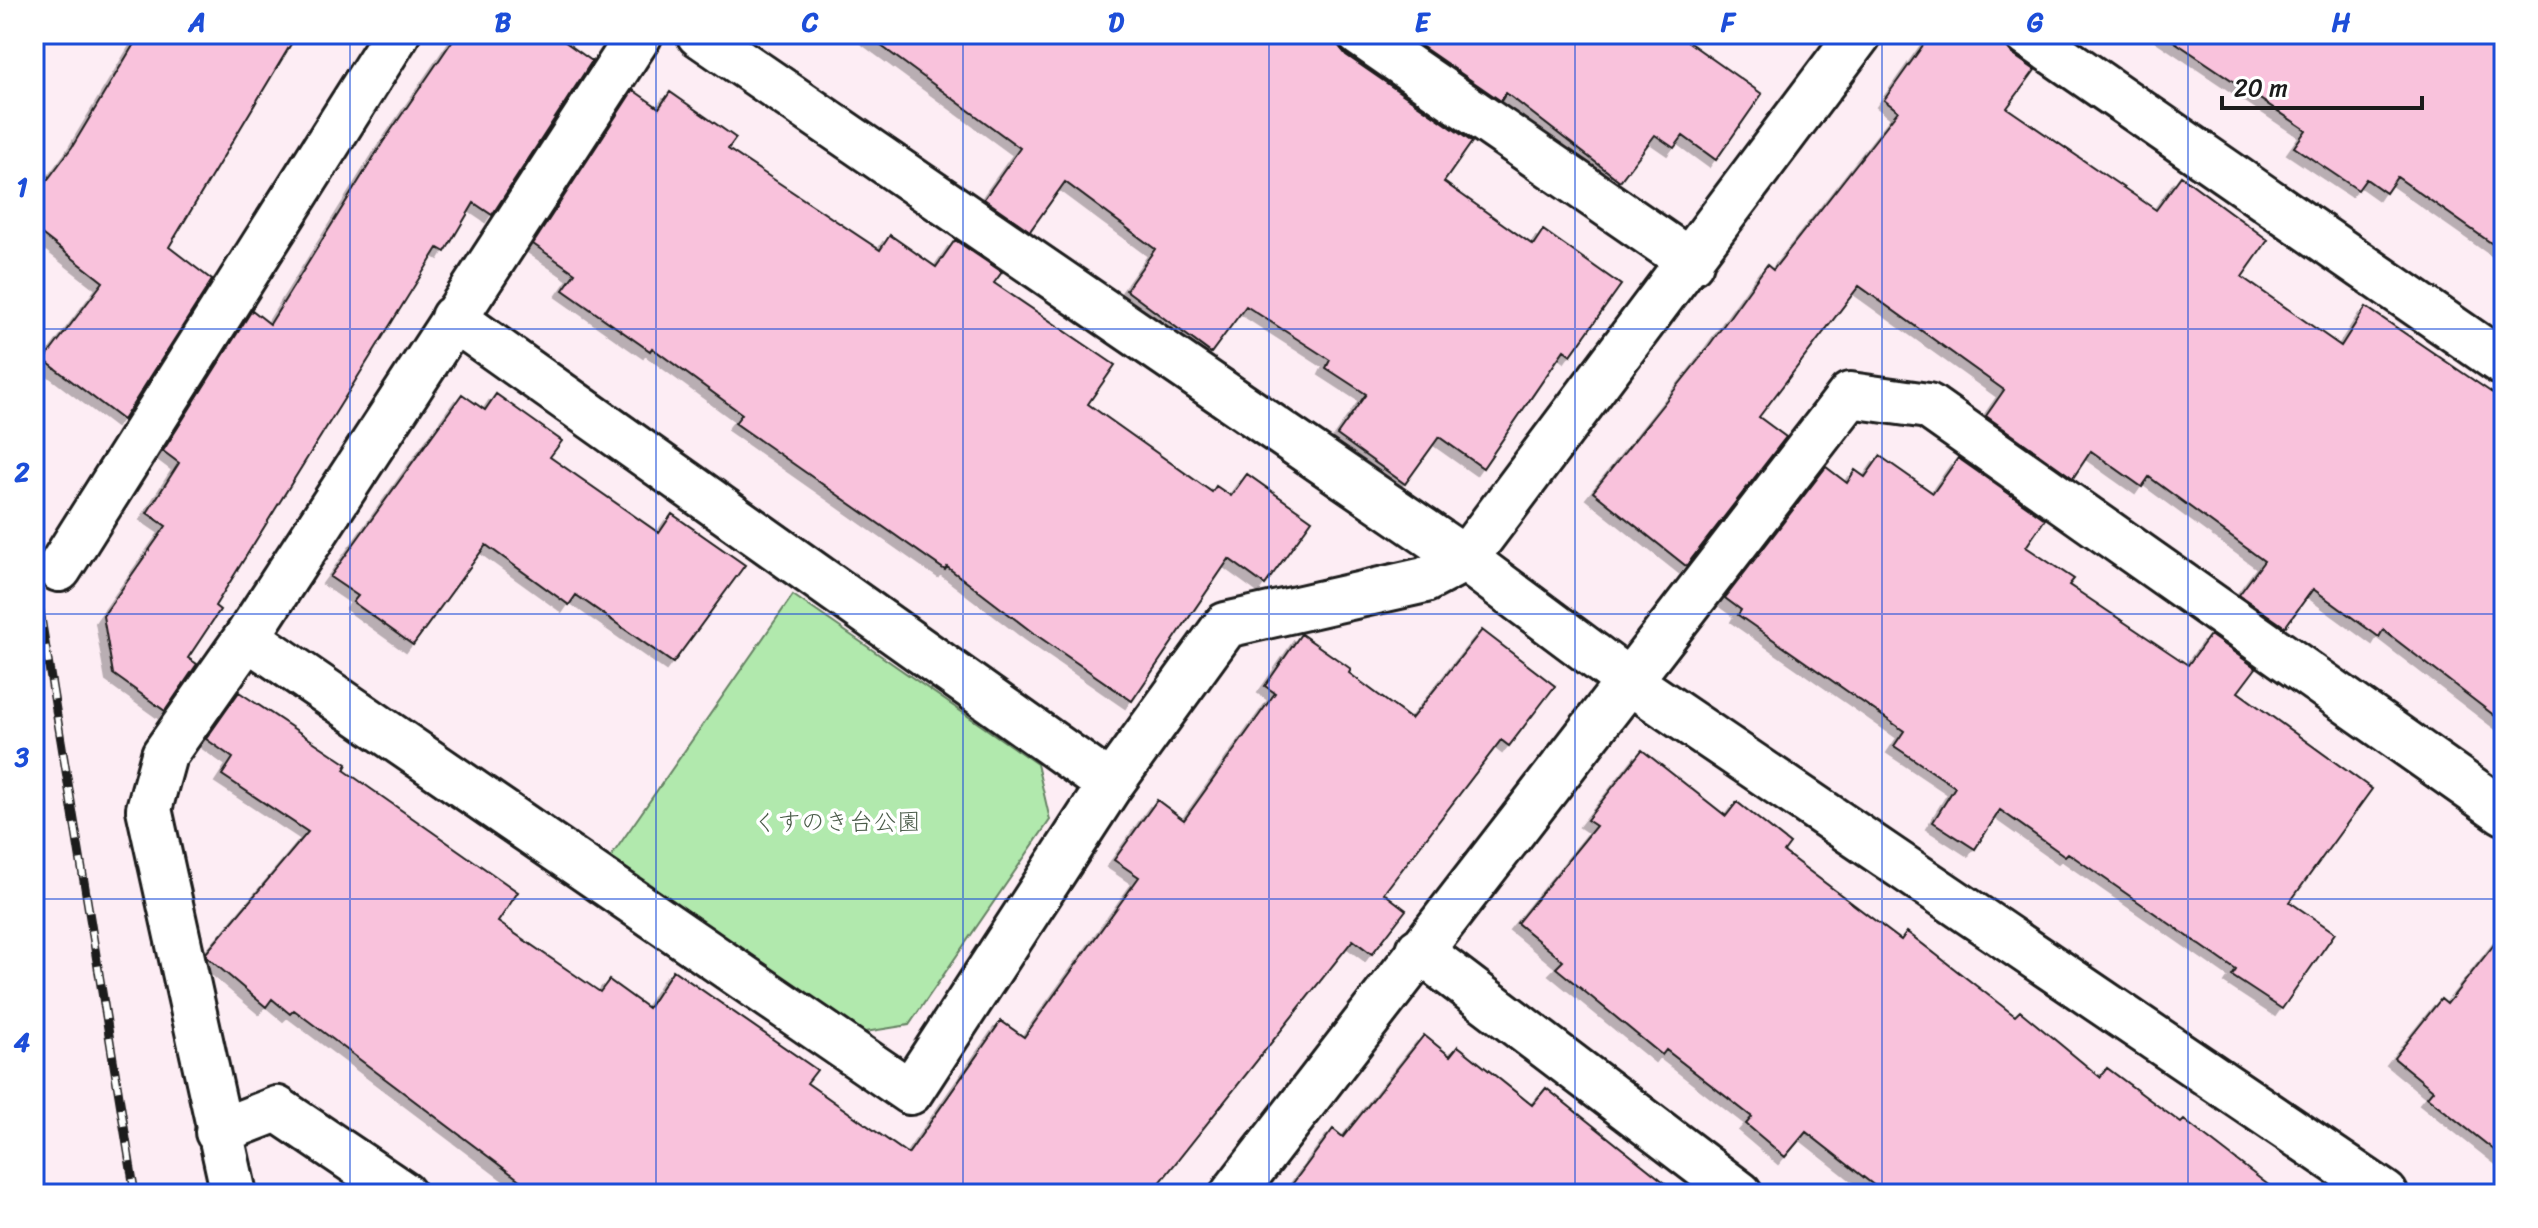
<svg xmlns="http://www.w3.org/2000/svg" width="2538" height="1228" viewBox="0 0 2538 1228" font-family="Sriracha,'Klee One',sans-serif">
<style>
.green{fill:#b1e9ad;stroke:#668264;stroke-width:2}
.building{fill:#f9c2dc;stroke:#1c1c1c;stroke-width:2;filter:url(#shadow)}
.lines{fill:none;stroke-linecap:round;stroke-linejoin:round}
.minor-casing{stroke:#1c1c1c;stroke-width:50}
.minor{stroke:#fff;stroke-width:44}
.rail-casing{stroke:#1c1c1c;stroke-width:9}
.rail{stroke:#fff;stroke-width:6;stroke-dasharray:18;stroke-linecap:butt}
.grid{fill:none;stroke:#1d4ed8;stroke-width:2;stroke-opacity:0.55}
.labels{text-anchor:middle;stroke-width:7;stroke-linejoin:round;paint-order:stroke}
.park-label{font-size:24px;fill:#495a48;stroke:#fff}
.neatline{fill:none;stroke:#1d4ed8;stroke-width:3}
.grid-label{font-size:26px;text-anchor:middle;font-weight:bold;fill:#1d4ed8}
</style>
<defs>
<filter id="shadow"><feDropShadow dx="-7" dy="7" stdDeviation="0" flood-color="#0004"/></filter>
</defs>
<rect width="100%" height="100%" fill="#fdedf4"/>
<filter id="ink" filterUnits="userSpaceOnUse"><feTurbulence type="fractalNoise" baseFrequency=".0125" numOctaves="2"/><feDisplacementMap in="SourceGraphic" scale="16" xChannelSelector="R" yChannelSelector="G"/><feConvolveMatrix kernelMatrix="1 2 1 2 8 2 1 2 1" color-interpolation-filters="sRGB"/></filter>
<g filter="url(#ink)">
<path class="green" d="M793,595L1037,764L1050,820L909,1025L859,1033L608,861Z"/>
<path class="building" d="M140,34H297L169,247L212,280L123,420L44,360L103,282L34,228V198L72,147Z
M457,34H554L592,61L492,215L474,203L445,252L438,248L215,606L220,610L188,658L197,664L165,711L113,674L103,616L166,526L147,513L179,463L163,451L252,310L270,324L383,142Z
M865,34H1335L1338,45L1346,55L1472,142L1444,182L1533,245L1543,230L1621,285L1571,355L1564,350L1483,468L1439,437L1405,484L1337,435L1366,394L1326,368L1330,360L1246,306L1211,353L1126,290L1155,249L1065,182L1030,231L984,199L1020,148Z
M1404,34H1677L1762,94L1716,160L1683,136L1674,148L1655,135L1620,181L1506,93L1501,101Z
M1931,34H2002L2012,54L2035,70L2007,108L2156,210L2181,176L2268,240L2242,277L2341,346L2366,307L2504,401V723L2383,630L2379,637L2313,589L2285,627L2239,595L2264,561L2149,477L2142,487L2091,451L2073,478L1986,416L2004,390L1859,286L1759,417L1786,437L1686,566L1593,492L1700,358L1767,265L1773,270L1898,111L1884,100Z
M2163,34H2504V252L2397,177L2386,193L2366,179L2358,190L2294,147L2306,130Z
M633,90L659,108L670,92L736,138L728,149L880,250L890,235L936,267L955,240L1002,272L994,283L1115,365L1088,404L1212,492L1216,486L1231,496L1247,474L1312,520L1265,585L1229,559L1132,701L1032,632L947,567L945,570L735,423L742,414L652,348L650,351L563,290L575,273L533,244Z
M462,394L485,410L496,394L562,441L550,457L659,533L672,514L745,565L673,663L576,595L569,605L486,545L413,645L353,602L358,596L330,577Z
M1880,456L1933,493L1958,458L2045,519L2026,547L2074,579L2069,585L2188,665L2210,635L2256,668L2238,692L2372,789L2290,902L2335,933L2282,1009L2232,976L2236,970L2068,853L2065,856L2000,810L1975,849L1933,822L1955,787L1894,746L1904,731L1738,615L1741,610L1725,598L1826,467L1847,483L1855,470L1865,477Z
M1482,630L1555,686L1509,746L1501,740L1384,893L1406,910L1372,954L1353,940L1151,1194H538L294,1010L290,1014L272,999L266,1007L208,958L206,953L308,832L222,775L233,758L206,739L239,692L347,764L344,770L518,892L498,922L600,992L609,980L648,1008L673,970L817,1070L807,1083L908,1154L1001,1021L1024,1037L1139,877L1114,860L1157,800L1184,820L1275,693L1265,686L1301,634L1351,669L1349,673L1411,719Z
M1642,750L1726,816L1737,802L1790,844L1784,852L1901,940L1907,932L2015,1016L2020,1011L2100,1077L2107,1068L2181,1123L2184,1120L2280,1194H1885L1806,1132L1785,1157L1746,1124L1752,1117L1666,1050L1662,1055L1556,968L1563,961L1517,923L1596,826L1587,820Z
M2504,932V1158L2427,1097L2433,1090L2394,1058L2441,999L2447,1004Z
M1424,1035L1450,1056L1458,1046L1532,1105L1546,1088L1679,1194H1285L1333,1129L1343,1137Z"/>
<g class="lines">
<defs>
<path id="minor" d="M699,34L1465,559L1627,680L2385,1194
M1360,34L1691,262
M2027,34L2504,364
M453,318L1110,785
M59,569L397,34
M247,637L910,1092L1110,785L1226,625L1425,580L1465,559L1859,34
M1419,950L1740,1194
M218,1132L277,1109L403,1194
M234,1194L149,809L164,755L247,637L640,34
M1233,1194L1850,395L1928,406L2504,812"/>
</defs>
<use href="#minor" class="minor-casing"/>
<use href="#minor" class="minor"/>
<defs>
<path id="rail" d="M34,575L135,1194"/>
</defs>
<use href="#rail" class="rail-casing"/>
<use href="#rail" class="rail"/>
</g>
</g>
<path class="grid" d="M350,34V1194M656,34V1194M963,34V1194M1269,34V1194M1575,34V1194M1882,34V1194M2188,34V1194M34,329H2504M34,614H2504M34,899H2504"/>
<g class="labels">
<g class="park-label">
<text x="837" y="830">くすのき台公園</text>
</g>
</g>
<rect width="2538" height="1228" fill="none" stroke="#fff" stroke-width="88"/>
<path d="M2222 96v12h200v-12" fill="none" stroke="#1c1c1c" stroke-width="4"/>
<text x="2234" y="96" font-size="24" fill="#1c1c1c" stroke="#ffffff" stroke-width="6" paint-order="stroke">20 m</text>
<rect x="44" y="44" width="2450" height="1140" class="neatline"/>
<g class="grid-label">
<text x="197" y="31">A</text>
<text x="503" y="31">B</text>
<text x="810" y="31">C</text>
<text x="1116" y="31">D</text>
<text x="1422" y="31">E</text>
<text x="1728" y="31">F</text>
<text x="2035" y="31">G</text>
<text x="2341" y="31">H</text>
<text x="22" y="196">1</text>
<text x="22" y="481">2</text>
<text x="22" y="766">3</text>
<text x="22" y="1051">4</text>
</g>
</svg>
